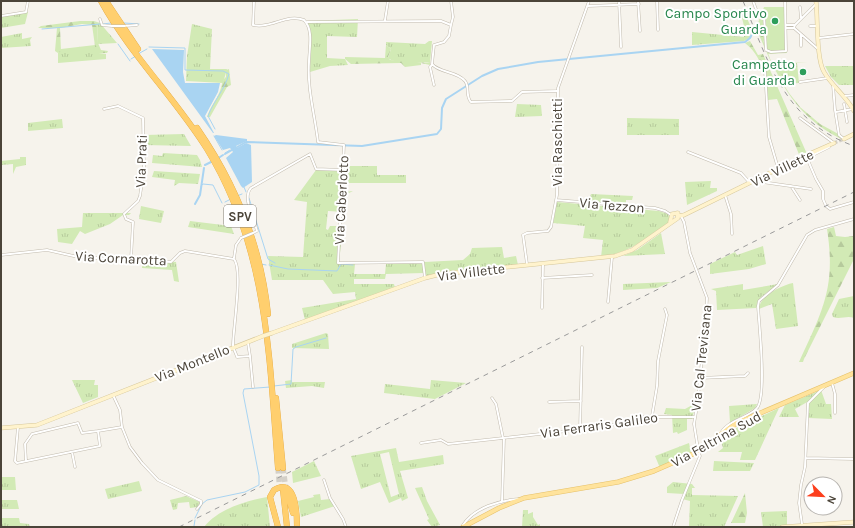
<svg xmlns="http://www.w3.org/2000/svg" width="855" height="528" viewBox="0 0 855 528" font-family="Karla,sans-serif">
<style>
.grass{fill:url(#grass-tufts);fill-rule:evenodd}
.forest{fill:url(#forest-firs)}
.garden{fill:#d2eab5}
.water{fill:#a9d4f2}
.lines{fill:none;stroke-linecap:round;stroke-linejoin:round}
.stream{stroke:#a9d4f2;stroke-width:1}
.canal{stroke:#a9d4f2;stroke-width:2}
.secondary-tunnel{stroke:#d4d0c8;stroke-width:3.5;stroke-dasharray:3.5 2;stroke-linecap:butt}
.highway-tunnel{stroke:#d4d0c8;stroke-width:5.5;stroke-dasharray:5.5 3;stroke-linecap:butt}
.street-casing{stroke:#c2bbae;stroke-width:3}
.secondary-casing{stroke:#d6c79b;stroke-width:4.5}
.primary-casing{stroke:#e6c16a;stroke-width:5}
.highway-casing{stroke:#e0a43c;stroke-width:6}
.street{stroke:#fff;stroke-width:2}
.secondary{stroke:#fff3cd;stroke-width:3.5}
.primary{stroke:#ffe39c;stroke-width:4}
.highway{stroke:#ffcf6e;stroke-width:5.5}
.rail{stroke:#9a9a9a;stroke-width:1;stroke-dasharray:5 5;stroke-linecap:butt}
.street-bridge-casing{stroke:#c2bbae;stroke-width:3;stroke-linecap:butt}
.secondary-bridge-casing{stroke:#d6c79b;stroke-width:4.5;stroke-linecap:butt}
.street-bridge{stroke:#fff;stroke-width:2}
.secondary-bridge{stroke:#fff3cd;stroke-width:3.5}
.leisure-dot{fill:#2e9e5b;stroke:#fff;stroke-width:1.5}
.labels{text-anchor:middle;stroke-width:4;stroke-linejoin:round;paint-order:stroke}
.shield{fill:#fff;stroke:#817c74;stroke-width:1}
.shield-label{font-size:13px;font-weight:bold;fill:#4b4439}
.leisure-label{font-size:14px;fill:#27864d;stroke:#fff;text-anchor:end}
.street-label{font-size:14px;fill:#4b4439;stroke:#fff}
</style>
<defs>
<pattern id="grass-tufts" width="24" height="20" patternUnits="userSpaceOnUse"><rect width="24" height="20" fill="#d2eab5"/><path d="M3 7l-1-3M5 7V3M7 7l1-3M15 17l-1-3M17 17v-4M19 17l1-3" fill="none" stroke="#b6ca9c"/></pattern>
<pattern id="forest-firs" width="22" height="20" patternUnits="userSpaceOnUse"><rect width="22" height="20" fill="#d2eab5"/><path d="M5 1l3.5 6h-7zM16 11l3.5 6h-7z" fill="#b6ca9c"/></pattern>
</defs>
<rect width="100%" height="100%" fill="#f6f3ec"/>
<path class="grass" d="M28,12L25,24L1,28V15Z
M358,19L357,37L327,36V58L345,59L348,65L330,66L310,72L311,40L307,21Z
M97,22L100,23L117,43L98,44Z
M192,24L212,29L210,69H227L223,83L186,81L187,56Z
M692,32L744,37V41L692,45Z
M22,33V39L32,37L30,40L31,46L1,48V37Z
M429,41H432L430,63C419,61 395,65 388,58L391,49L386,45V42L425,44Z
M95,45L99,53L106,54V59L58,63V53L61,49Z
M808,62L797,63L799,83L783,84L772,64Z
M825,66H854V85H839L831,77Z
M517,104L541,105L542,116L515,117Z
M627,118L679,119V135H627Z
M62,119L63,128L28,131V123Z
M184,134L191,146L144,145V135Z
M163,153L197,155L200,160L202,167L152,163L153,155L162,156Z
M20,157H26V165L16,167L13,174V164L1,165V161L20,159Z
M345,166H377V175H406V183H343V192L353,191L347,194L344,212L328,211L326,229L328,230L330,226H343L339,262L355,264L354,274H385L386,264L463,260L470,254L472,248L502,247L504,258L516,256L518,265L424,277V273L386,274L385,279H354V284H394L395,288L305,320L302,308L356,299L355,292L333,294L323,280H272L268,256L303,257L307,202L294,200L316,170L344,171Z
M154,171L200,174L198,184L179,183L174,186L175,180L152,177Z
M711,181L710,188H717V191L687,205L685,182Z
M591,194L633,196L632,200H626V205L589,202Z
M557,202L659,211L668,214L670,219L668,223C646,238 628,254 601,257L603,240L583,238L585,226L553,223Z
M141,206L164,211L161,223L139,219Z
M83,213H131L129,215H123L110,224L85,234L80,231L72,244L58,242L57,229L82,227Z
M190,221L231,226L234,234L188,227Z
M661,233L665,254L623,256L637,250Z
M763,246L766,264L749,269L710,274V264L735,252L737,255Z
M143,259L176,262L179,282L174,281L172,270L142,268Z
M671,282L657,288L623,290V284Z
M793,283L798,326L776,329L772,304L759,309C759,296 782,285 793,283Z
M743,284V290L778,284L761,297L756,308L717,310L716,291L711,289Z
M854,296V318C847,315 840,320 833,317L832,314L839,299Z
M326,333L328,334L329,349L292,348V344Z
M72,380H95L94,385H98V397L83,403Z
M292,380V382H325L324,388L312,386L286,388L285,381Z
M431,380L466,383L435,399L384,393L385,384L430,389Z
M821,390L826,404H831L832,419L808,418L809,401L795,409L799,417H779L785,405Z
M696,403L692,419H687V430L678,434L677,432L673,433L672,415L664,414L666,408L685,409Z
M757,404L755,408L730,423L729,406Z
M779,408L755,460H740L742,452H718L723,448L720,438L734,429Z
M689,443L691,453L660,468L655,456Z
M396,448L399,462L443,455L444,464L400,471L408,498L402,501L401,498L389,503L380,482L361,489L351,456ZM389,452L399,494L391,497L380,454Z
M314,461L321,476L293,483L292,472Z
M714,461L754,463L750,471H713Z
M1,477H15L16,490H1Z
M139,481L142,491L108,499L105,489Z
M673,482L692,484L695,488H692V495L738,496L724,527H689L690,501L682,499L684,494L667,493V487Z
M422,487L427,501L440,525L432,527L427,520L429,519L415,488Z
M320,494L321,500L330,499L335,506L301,517L298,501L314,497L313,495Z
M186,496L200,502L198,507L190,508L189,502L178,503L177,509L173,510L170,500Z
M267,497L270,527H204C218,509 246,501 267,497Z
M1,500H17L19,509H1Z
M523,510H528V514L533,512V517L538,525L540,524V527H522Z
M787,511V526L763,527L761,512Z
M1,518H19L20,523L29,524L30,527H1Z"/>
<path class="forest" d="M743,9L753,32L750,38L744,41V35L746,34L740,10Z
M80,21H94L97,22L98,43L101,50L108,51L107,53H96L92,25L82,24L60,28L61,51L58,53L55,51L57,28H38L41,26Z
M756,28L763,34V40L774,69L789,93L800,107L820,124L844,137L841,139C791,114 777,76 756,28Z
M750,41L758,55L763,54L807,154L800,157L777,99L768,100C766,78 763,57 745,43Z
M386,45L391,49L388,57L390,60L430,63V65L421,63V65L405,67L401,63L351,64L345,59V57L385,58Z
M229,69L231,85L227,87L210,117H207C210,107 216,101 220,91C222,86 222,80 226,77V70Z
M834,227L836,236L845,237L854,236V259L804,359L803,362H799C823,310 836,287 827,229Z
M745,493L747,513L745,523H731Z"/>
<path class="garden" d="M764,7H784L787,53L768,54L763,40V34L756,28Z"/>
<path class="water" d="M152,49L184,50L183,72L185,83H220L218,92L205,116L214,133H213Z
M216,135L247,139V141L236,146L237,148L246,143L251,145L252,182L243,188L241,186L226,158L233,152L230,148L223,150L214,136Z"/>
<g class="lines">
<path class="stream" d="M124,23L139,24
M103,24L111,23
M42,29L100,24
M118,44L130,61
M149,47L185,48V70L223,71L229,74C224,91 214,100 208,116L215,129
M138,54L147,49
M131,59L136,56
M214,136L222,150
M225,153L230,150
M201,186L203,184L213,185L222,203
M244,187L246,192
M237,196L242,194
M249,198L268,259L275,263
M225,202L231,199
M261,264L266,265
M269,265L288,269L337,271L341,264L353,265
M274,386L291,384L293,349L296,347L326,338
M195,518L202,504L207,500L245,492L259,485V476L243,393L244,389L270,387
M194,526L195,520"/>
<path class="canal" d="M225,154L246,142L362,146L437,134L441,129L442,108L446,99L482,76L498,69L538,62L745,42L750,38L753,32
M217,159L223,155
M205,165L213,161
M195,204L200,195L204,168"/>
<path class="secondary-tunnel" d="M834,143L844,139"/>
<path class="highway-tunnel" d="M278,468L280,491
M283,468L286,490"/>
<defs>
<path id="street" d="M254,1L253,25C271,29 287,13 304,20C314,30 309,49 309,62C307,88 315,116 318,142L344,145L338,263L423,262L425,278
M619,1L621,47
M638,1L640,31
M657,1L658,30
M753,1L756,9
M588,6L639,4
M800,7L801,18
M764,15L766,50L771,52L786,51L785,1
M1,16L26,12L28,1
M100,19L102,25L112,26
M385,20L388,1
M307,22L441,21L451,25L449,36L444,42L434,45L432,64C439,73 457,71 465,81C470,87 465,96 471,102L512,101L522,92L557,91
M451,25L453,17L451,1
M786,25H795
M125,26L137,25
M810,26H817
M786,28H794L818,49
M794,28L795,25L816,4
M819,38L854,34
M801,46V34
M760,61L765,71L769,137L778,168
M432,65L430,67L434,85
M800,82L828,78
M833,85L835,110L839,135L844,139
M844,96L854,95
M844,104L847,122
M104,109L118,106L143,118L144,168L140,196L138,201L124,214L126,219L133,222L131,259
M836,112L853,109
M800,118L834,143
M829,146V147L807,158L816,179L823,191V199L826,206L830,209L854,202
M688,152L741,173L750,183
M755,181L811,189
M791,186L800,200
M725,195L731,214L732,234
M556,200L655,208L665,211L671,215
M681,216L684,222L690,253L707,298L705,332L697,406L694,424L698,449
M253,233L257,231C254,219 242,197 251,188L310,154L316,169L343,170
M1,255L47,250L78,257L171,262L180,253L185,251L234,259C243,269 233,330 233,345C233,349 236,353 237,357L250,356L253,387
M234,258L236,245L241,238
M527,264L523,235L527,233L548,231L551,227L557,195L558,88L589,1
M542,278L592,275
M608,302L612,257
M542,308L543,264
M248,343L250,356
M700,378L745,376L748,373
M832,383L835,394V413
M113,395L120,410L122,427L130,447L142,463L158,480L201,501V504L197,509
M492,398L496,404L503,438
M549,402L581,401
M652,416L657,386L658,361L667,315L665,309
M18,427L15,461L17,463L100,446L98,431L122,427
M580,429L582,347
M720,435C726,420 749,418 757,408C767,396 759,324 758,306L759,301L778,285L807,235L815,230L854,219
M421,443L441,440L448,444L604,427L643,417H694
M72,452L75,467
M806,458L854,459
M26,461L25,444L32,434L78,423L82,433L98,431
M324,480L330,498L343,519L346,527
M502,502L504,438
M802,524L799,503L801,485L805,467L808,403L826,385
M463,525C474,508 500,500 519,499
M673,527L682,500L698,461L700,456L698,451"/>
<path id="secondary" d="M816,1C818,19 816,58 824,72C832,86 846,96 854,111
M844,139L854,134
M679,216L684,215L800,158L834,143
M670,222L672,214L678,213
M272,333L425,278L441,274L615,256L632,250L678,218L677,213
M1,428L37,425L263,336
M782,527L854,522"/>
<path id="primary" d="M463,527L499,508L524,498L618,482L654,471L693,454L737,423L854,373"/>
<path id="highway" d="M101,1C130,54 175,98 207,149C268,249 269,355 278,468
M106,1L138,49
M197,128C235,183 261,247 268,314
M276,398L283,468
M283,490L287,527
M286,490L293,513
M278,527L270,497L274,490C296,476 297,514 297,527"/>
</defs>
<use href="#street" class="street-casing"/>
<use href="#secondary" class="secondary-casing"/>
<use href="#primary" class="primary-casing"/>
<use href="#highway" class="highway-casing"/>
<use href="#street" class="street"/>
<use href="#secondary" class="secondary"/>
<use href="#primary" class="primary"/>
<use href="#highway" class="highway"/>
<path class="rail" d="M743,1C769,63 784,121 854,146
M179,527L854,192"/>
<defs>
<path id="street-bridge" d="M112,26H125
M241,238L253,233"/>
<path id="secondary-bridge" d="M263,336L272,333"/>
</defs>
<use href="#street-bridge" class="street-bridge-casing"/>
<use href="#secondary-bridge" class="secondary-bridge-casing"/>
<use href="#street-bridge" class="street-bridge"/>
<use href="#secondary-bridge" class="secondary-bridge"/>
</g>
<g class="leisure-dot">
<circle cx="775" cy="21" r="4"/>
<circle cx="803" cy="72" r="4"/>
</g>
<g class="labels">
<rect class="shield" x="224" y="205" width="32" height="22" rx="3"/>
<g class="shield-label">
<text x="240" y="221">SPV</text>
</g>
<g class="leisure-label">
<text x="767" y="18">Campo Sportivo<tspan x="767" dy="16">Guarda</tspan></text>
<text x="795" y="69">Campetto<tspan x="795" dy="16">di Guarda</tspan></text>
</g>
<g class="street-label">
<text transform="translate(557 142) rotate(-90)" y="5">Via Raschietti</text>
<text transform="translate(141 161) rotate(-88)" y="5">Via Prati</text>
<text transform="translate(782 168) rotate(-26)" y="5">Via Villette</text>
<text transform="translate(341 200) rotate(-87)" y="5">Via Caberlotto</text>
<text transform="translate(612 205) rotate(5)" y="5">Via Tezzon</text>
<text transform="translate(121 258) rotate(3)" y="5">Via Cornarotta</text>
<text transform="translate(471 272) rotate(-7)" y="5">Via Villette</text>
<text transform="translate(701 358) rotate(-84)" y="5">Via Cal Trevisana</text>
<text transform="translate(192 363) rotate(-22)" y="5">Via Montello</text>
<text transform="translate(599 425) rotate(-8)" y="5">Via Ferraris Galileo</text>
<text transform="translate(716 439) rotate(-29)" y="5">Via Feltrina Sud</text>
</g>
</g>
<rect width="855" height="528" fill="none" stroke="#4b4439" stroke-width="4"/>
<g transform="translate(823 496) rotate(114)"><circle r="19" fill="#ffffff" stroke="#b7b4b0"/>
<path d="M0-3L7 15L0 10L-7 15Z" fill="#fc3f1d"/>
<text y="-6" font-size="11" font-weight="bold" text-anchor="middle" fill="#4b4439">N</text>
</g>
</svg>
